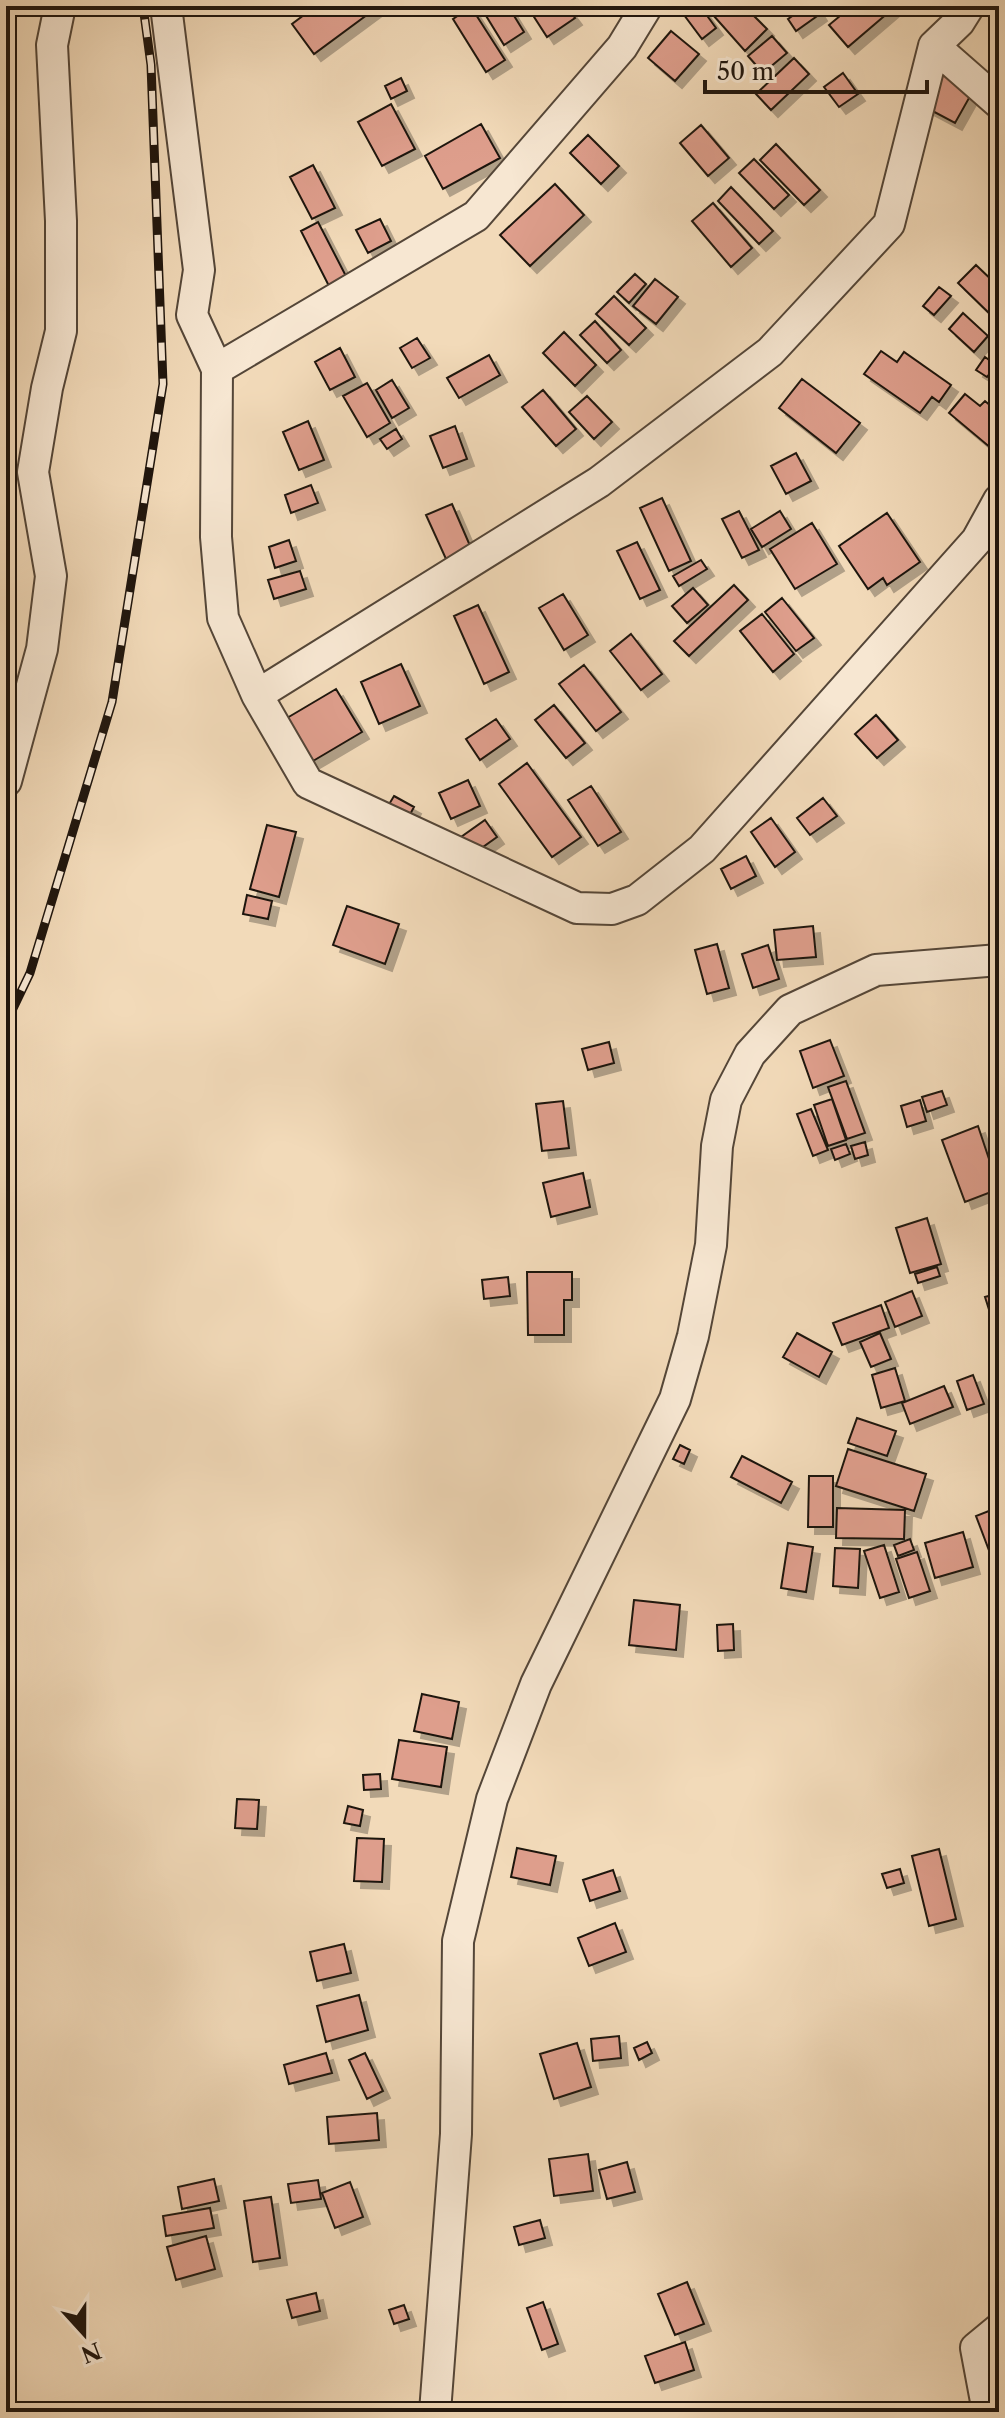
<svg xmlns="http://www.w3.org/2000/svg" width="1005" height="2418" viewBox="0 0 1005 2418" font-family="'Libre Caslon Text',serif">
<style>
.building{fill:#de9e8c;stroke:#1f150d;stroke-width:2;filter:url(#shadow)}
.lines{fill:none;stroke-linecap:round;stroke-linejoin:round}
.minor-casing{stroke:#544638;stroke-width:34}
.minor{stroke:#f7e7d2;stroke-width:30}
.rail-casing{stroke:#1f150d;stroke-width:9}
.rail{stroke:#f7e7d2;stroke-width:6;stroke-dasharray:18;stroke-linecap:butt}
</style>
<defs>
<filter id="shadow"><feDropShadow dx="7" dy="7" stdDeviation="0" flood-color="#0004"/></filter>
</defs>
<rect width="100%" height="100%" fill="#f2dab9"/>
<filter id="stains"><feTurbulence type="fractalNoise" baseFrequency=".0025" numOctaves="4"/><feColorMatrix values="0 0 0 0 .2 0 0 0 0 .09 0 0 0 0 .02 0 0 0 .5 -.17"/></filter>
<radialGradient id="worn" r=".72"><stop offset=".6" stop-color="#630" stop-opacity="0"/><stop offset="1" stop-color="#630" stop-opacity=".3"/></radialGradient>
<path class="building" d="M316,6H379L314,54L292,24Z
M480,6H508L524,32L504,45Z
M527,6H566L575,18L547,37Z
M695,6H700L716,28L702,39L684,15Z
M705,6H744L767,29L745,51Z
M807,6H815L820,14L796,31L788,19Z
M852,6H896L848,47L829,25Z
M471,7L505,60L486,72L453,19Z
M671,31L699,54L675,81L648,58Z
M772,36L787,53L763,73L748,56Z
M794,58L809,74L771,110L756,94Z
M843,73L858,94L839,107L824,87Z
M943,74L973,91L955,123L925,107Z
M401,78L407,91L391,99L385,86Z
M391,104L415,149L382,166L358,122Z
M481,124L500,158L443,189L425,156Z
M701,125L729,158L708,176L680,143Z
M588,135L619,166L601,184L570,153Z
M776,144L820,190L804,205L760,160Z
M754,159L789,195L774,209L739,173Z
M313,165L335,208L312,219L290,177Z
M555,184L584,215L530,266L500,235Z
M731,187L773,231L759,244L718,201Z
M713,203L752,248L731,267L692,221Z
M380,219L391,241L368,253L356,230Z
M318,222L348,280L330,288L301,231Z
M976,265L999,287V307L991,315L958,283Z
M635,274L646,284L629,303L617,292Z
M655,279L678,297L656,324L633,306Z
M939,287L951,296L934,315L923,306Z
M614,296L646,328L629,345L596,314Z
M963,313L988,336L974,352L949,329Z
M595,321L621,350L607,363L580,335Z
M564,332L596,365L575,386L543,353Z
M417,338L430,358L412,368L400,348Z
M340,348L355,377L330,390L315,362Z
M881,351L897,362L904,352L951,385L939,402L932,397L920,413L864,374Z
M489,355L500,375L459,398L447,378Z
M985,357L996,365L987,377L976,370Z
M802,379L860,423L836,453L779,408Z
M392,380L409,408L392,418L376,390Z
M367,383L390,423L367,437L343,396Z
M543,390L576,429L556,446L522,407Z
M965,394L980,406L985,401L999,413L998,454L949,413Z
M587,396L612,422L594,439L569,412Z
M308,421L324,460L299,470L283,432Z
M455,426L467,459L443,468L430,436Z
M396,429L402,439L387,449L380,439Z
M796,453L811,481L786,494L771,466Z
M311,485L318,503L291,513L285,495Z
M662,498L691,561L669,571L640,508Z
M452,504L471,548L446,559L426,515Z
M739,511L759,550L742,558L722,519Z
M780,511L791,529L762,547L751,529Z
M887,513L920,562L887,585L883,578L868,589L839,546Z
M812,523L837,564L795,589L770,549Z
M289,540L296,561L275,568L269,547Z
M637,542L660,590L640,599L617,551Z
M701,560L707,569L679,586L673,576Z
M300,571L306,589L274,599L268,580Z
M734,585L748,600L689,656L674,641Z
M693,588L708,605L687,623L672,606Z
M563,594L588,635L564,650L539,608Z
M782,598L814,638L796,651L765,612Z
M478,605L509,672L484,684L454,616Z
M762,614L794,654L773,672L740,631Z
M631,634L662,674L641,690L610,651Z
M401,664L420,706L379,724L361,682Z
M584,665L621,712L596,731L559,684Z
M336,689L362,732L313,761L287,718Z
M554,705L585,743L566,758L535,720Z
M876,715L898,740L877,758L855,734Z
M496,719L510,739L480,760L466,739Z
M527,763L581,837L552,857L499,784Z
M468,780L480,806L451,819L439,793Z
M591,786L621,832L598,846L568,800Z
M394,796L414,807L406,822L385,811Z
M823,798L837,816L810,835L797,818Z
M771,818L795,852L775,867L751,832Z
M485,820L497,837L473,854L461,837Z
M267,825L296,832L279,897L250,889Z
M746,856L756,876L731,889L721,869Z
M247,895L272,901L268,919L243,914Z
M347,906L399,924L385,964L333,945Z
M813,926L816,957L777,960L774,930Z
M717,944L729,988L707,994L695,950Z
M768,945L779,979L753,988L742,954Z
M830,1040L844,1076L813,1088L800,1051Z
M609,1042L614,1063L588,1070L582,1049Z
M846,1081L865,1133L847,1139L828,1087Z
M942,1091L947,1105L927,1112L922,1097Z
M832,1099L846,1140L828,1146L814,1105Z
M920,1100L926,1121L907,1127L901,1106Z
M563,1101L569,1148L542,1151L536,1104Z
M811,1109L828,1150L813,1156L797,1114Z
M978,1126L999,1189L965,1202L942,1140Z
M865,1142L868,1155L855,1159L851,1146Z
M846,1144L850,1154L835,1160L831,1149Z
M583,1173L590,1207L551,1217L543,1183Z
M927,1218L941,1264L910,1273L896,1228Z
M937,1267L940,1276L918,1283L915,1274Z
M527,1272H572V1300H564V1335H528Z
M508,1277L510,1296L484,1299L482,1280Z
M912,1291L922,1316L895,1327L885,1302Z
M999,1293V1317L992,1319L985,1297Z
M881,1305L889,1328L842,1345L833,1323Z
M797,1333L832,1352L819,1377L783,1357Z
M880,1333L891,1359L871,1367L860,1342Z
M895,1368L905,1401L881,1408L872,1375Z
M973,1375L984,1404L967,1410L957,1381Z
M944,1386L953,1407L910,1424L902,1403Z
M857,1418L896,1431L887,1456L848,1443Z
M680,1445L690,1450L684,1464L673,1459Z
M848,1449L926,1474L914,1511L836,1486Z
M742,1456L792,1482L781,1503L731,1477Z
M809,1476H833V1527H808Z
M999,1507V1550L990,1553L976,1516Z
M837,1508L905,1510L904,1539L836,1538Z
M963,1532L973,1567L935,1578L925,1543Z
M910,1539L914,1550L898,1556L894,1545Z
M788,1543L813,1547L806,1592L781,1588Z
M884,1545L899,1592L880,1598L864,1551Z
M835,1548L860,1549L858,1588L833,1586Z
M917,1552L930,1591L909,1598L896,1559Z
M634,1600L680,1605L676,1650L629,1645Z
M733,1624L734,1650L718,1651L717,1625Z
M422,1694L459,1702L452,1739L414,1731Z
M399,1740L447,1747L441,1787L392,1779Z
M380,1774L381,1789L364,1790L363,1775Z
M237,1799L259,1800L257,1829L235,1828Z
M348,1806L363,1810L360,1826L344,1823Z
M357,1838L384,1839L382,1882L354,1881Z
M517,1848L556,1856L550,1885L511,1877Z
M939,1849L956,1919L929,1926L912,1856Z
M900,1869L904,1883L887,1888L882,1874Z
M613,1870L620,1891L590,1901L583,1880Z
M615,1923L626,1952L589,1966L578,1938Z
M344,1944L351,1973L317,1981L310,1952Z
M359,1995L368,2030L326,2042L317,2006Z
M619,2036L621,2058L593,2061L591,2039Z
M647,2042L652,2053L639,2060L634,2048Z
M577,2043L591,2087L554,2099L540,2054Z
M326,2053L332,2073L289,2084L284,2065Z
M365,2053L383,2091L367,2099L349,2060Z
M377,2113L379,2140L329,2144L327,2117Z
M588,2154L593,2191L554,2196L549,2159Z
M627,2162L635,2192L607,2199L599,2170Z
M214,2179L219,2201L182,2209L178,2187Z
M318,2180L321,2199L291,2203L288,2184Z
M350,2182L363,2217L335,2228L322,2193Z
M271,2197L280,2258L253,2262L244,2201Z
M210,2208L214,2228L166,2236L163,2216Z
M540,2220L545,2238L519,2245L514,2227Z
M206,2236L215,2269L176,2280L167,2247Z
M687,2282L704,2324L675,2335L658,2294Z
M316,2293L320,2311L292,2318L287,2300Z
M543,2302L558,2344L542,2350L527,2308Z
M404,2305L409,2319L394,2324L389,2310Z
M685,2342L694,2370L655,2383L645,2356Z"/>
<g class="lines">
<defs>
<path id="minor" d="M166,6L199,270L192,315L217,369L216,537L223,618L257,695L308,783L577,908L612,909L637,900L702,849L977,540L999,500
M934,46L999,103
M217,369L476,216L622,47L647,6
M257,695L599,482L770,352L889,224L934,46L959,22L969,6
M6,781L42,649L51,576L33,472L47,388L61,331V221L52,45L60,6
M435,2412L456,2134L458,1941L492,1799L536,1684L675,1399L693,1336L711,1245L717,1146L726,1100L750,1054L790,1010L876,970L999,960
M988,2412L976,2348L999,2329"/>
</defs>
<use href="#minor" class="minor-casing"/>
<use href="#minor" class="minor"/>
<defs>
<path id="rail" d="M6,1023L30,973L112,702L163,384L151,65L143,6"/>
</defs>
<use href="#rail" class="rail-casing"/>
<use href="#rail" class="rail"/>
</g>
<rect width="1005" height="2418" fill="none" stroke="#f2dab9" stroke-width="32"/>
<rect x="8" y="8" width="989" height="2402" fill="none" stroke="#1f150d" stroke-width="4"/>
<rect x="16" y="16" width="973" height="2386" fill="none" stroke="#1f150d" stroke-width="2"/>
<g transform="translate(84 2334) rotate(159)" stroke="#f7e7d2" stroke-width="6" paint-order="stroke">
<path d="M0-6L14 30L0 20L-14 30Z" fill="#1f150d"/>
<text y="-12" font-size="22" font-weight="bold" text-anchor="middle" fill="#1f150d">N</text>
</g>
<path d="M705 80v12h222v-12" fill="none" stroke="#1f150d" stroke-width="4"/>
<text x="717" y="80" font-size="24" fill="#1f150d" stroke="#f7e7d2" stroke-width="6" paint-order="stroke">50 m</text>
<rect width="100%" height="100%" filter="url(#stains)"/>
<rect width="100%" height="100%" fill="url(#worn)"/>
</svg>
